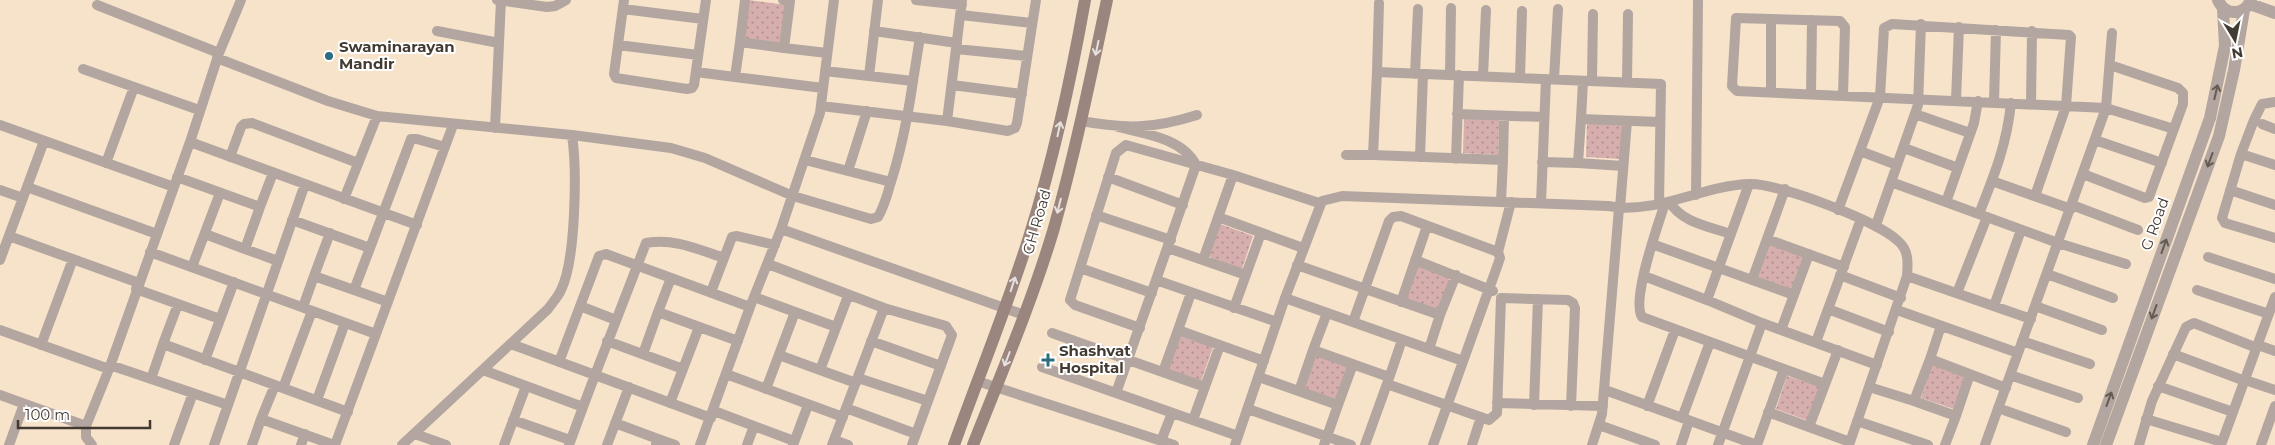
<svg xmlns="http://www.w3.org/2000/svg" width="2275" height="445" viewBox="0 0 2275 445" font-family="Montserrat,sans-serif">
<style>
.grass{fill:url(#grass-dots)}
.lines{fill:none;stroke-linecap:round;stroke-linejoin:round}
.minor{stroke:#b3a6a0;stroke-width:10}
.tertiary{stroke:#b3a6a0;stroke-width:12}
.secondary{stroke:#9a867e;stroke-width:12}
.oneway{stroke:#e6e1df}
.oneway2{stroke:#655b52}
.poi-dot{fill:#2a6e7f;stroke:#fff;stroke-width:2}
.labels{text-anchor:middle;stroke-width:4;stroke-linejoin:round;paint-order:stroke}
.poi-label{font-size:15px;font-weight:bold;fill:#433b31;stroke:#fff;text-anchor:start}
.street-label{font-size:15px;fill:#433b31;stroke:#fff}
</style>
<defs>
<pattern id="grass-dots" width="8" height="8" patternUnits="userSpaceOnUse" patternTransform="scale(1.25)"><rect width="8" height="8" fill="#d6aeae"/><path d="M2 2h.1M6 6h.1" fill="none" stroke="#af8f8e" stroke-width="1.8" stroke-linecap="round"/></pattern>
</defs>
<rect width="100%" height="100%" fill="#f6e3ca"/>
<path class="grass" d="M748,0L786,5L781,43L743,38Z
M1464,118L1499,120L1498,155L1463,153Z
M1587,122L1622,124L1621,159L1586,157Z
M1220,224L1253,236L1242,269L1209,257Z
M1770,245L1803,256L1791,289L1758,278Z
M1417,265L1450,277L1439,310L1405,299Z
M1180,336L1213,347L1201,381L1168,369Z
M1315,355L1348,367L1337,400L1303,388Z
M1932,365L1966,376L1954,409L1921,398Z
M1787,376L1821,387L1809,421L1776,409Z"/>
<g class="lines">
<path class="minor" d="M497,0L547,7L555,6L566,0
M624,0L614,74L616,78L687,89L692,88L694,85L706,0
M783,0L790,1L784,48L827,53
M834,0L820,113L781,229L1024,315
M916,0L962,5
M97,5L219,53
M623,9L703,19
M961,15L1032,23
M437,31L499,43
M874,31L957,43
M2112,33L2106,108L2174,129
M740,42L745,0
M618,45L698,55
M784,48L740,42L735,77L823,88
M956,49L1027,56
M217,58L328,101L377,116L572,135L671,148L705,158L793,196L871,219L878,217C884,207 887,196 890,185C901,151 908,116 913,81L825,71
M83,69L199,110
M696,72L735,77
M1377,72L1379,3
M1415,74L1418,9
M1450,75L1451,8
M869,76L878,0
M1483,76L1486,10
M1520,78L1522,11
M1554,79L1558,9
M913,81L920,37
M1583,81L1581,119L1660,122
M1592,81L1593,14
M1627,82L1628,14
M952,85L1022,94
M1771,92V19
M1811,94L1812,20
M1843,95L1845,27L1840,21L1736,18L1732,86L1737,91L2106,108L1985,445
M1956,100L1959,27
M1994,102L1996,30
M2275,102L2262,104L2254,120L2241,154L2222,218L2225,223L2275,238
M2031,104L2032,31
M821,106L947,121L962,0
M1457,114L1544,117
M1915,114L1970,133
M947,121L1008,131L1015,128L1017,123L1036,0
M1081,121C1126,129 1153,129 1197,115
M2262,124L2275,129
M0,125L174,187
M1118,127C1145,134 1182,138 1196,165L1156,280
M495,128L501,0
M2095,140L2162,163
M190,142L417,225
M1904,148L1958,168
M1860,151L1897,165
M2241,154L2275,165
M1346,155H1373
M230,157L241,127L244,124L252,123L358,163
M1420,157L1423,74
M1456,159L1459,75
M805,160L891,182
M1503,160L1504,116
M1542,162L1578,163L1581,119
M106,163L134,87
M1578,163L1623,166
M848,171L867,111
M2083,174L2145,198L2149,197L2183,104V93L2178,88L2110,65
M177,177L260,207L273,173
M1108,177L1183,205
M1992,181L2071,209
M1891,182L2058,243L2126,264
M1749,184L1707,300L1762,323L1877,365
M27,187L157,234
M1785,189L1767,239L1844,267
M0,190L23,198
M2230,190L2275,205
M1696,195L1698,0
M344,199L377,116
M1501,202L1503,160L1373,155L1377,72L1661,84L1659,204
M1670,202C1680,222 1711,227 1731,234
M1946,202L1974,123L1978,101
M1541,203L1546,79
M1665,203C1658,225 1631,300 1642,317L1825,384
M2072,205L2138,230
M260,207L245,249L278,261
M1620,208L1627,121
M1838,210L1880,97L1884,28L1892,24L2069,35L2071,37L2066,106L2035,196
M1979,214C1994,176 2007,144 2011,103
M1096,215L1171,240
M1218,217L1303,248
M292,220L370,248L411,139H417L445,147
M1876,225L1918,105L1921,24
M330,233L314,276L354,290
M205,234L245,249
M9,236L139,283
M1652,244L1794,295
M370,248L354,290L388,302
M1168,248L1246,275
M150,252L376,334L335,445
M1498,252L1511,202
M2208,257L2275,279
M0,260L44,141
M1203,260L1233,175
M1415,260L1493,291
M768,264L884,308
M1297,265L1440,315L1429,349
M192,267L220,193
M1080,268L1152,293
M2047,274L2113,298
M1840,275L1901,298
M1644,276L1707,300
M1907,276L2031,319
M671,278L658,312L738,341
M1752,280L1767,239
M136,289L220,319
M2197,290L2269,314
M711,292L732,237L737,236L775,245
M1191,293L1178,330L1264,361
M1957,293L1987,217
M848,296L820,370L856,383
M754,297L836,327
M1285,298L1463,361
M1401,302L1427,226
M580,306L616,320
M1994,306L2021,230
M2035,306L2102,330
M303,307L314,276
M1234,308L1261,233
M1828,309L1889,332
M1897,310L2018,353
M1327,313L1313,350L1389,377
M1440,315L1456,275
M1353,322L1389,221L1393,217L1401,216L1498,252L1500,258L1498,264L1433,445
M1941,326L1930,359L2006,388
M1140,328L1075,305L1070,300L1116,153L1126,145L1233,175L1319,203
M0,330L109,369
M1781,330L1809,254
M1052,333L1205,387
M376,334L453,125
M1402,340L1387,384L1489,420L1497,413L1501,298L1568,300L1573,303L1575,308L1571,406
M607,341L683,369
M871,341L941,366
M2022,341L2090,364
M1816,342L1861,219
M163,344L178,304
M511,344L595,375L646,243C674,238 697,249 724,258
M41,345L73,259
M2258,345L2275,351
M1838,350L1809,427L1850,442
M643,354L658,312
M2173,354L2245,381
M779,355L820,370
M205,360L234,282
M559,362L599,256L606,254L750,307
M110,365L228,405L305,184
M1042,367L1116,393
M483,370L583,407L595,375L711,418
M1163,372L1178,330
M726,374L843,417
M2010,375L2078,398
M1259,377L1338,405L1324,445
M858,378L928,401
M151,379L163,344L348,412
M2245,380L2275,390
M977,381L1174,445
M275,385L261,419L334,445
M2158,386L2233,412
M1869,387L1914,401L1930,359
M283,388L312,311
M766,389L795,312
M1605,390L1757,445
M1299,391L1313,350
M0,395L86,426
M317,400L345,323
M1914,401L1956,416L1945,445
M670,403L699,327
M1497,403L1603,406
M1338,405L1353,364
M1534,405L1538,299
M1647,406L1675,330
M846,408L916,434
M1998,408L2066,432
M1248,409L1351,445
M714,411L794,441
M1768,412L1809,427
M1956,416L1970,374
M1682,418L1710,342
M2146,419L2222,442
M513,420L570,440
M1193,420L1220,345
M1857,421L1928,445
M615,423L658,439
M1599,425L1655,445
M415,434L446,445
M1238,436L1116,393L1156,280L1277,322
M834,440L848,445
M1161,441L1172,413
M656,444L658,439L675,445
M9,445L24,404
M92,445L86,437V426L109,369L190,142L219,53L241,0
M174,445L193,393
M214,445L228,405
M252,445L261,419
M301,445L305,434
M402,445L548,309C552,303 558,297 561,290C576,260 577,169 572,135
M504,445L526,386
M569,445L583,407
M607,445L629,387
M700,445L750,307L781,229
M747,445L754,426
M793,445L808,405
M832,445L884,308L946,326L952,335L912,445
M1235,445L1285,298L1322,201L1342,196L1608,206C1657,215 1703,185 1750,184C1778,183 1878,221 1898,241C1909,250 1908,263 1907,276L1849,445
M1365,445L1387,384
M1472,445L1481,417
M1592,445L1602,414L1619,208
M1681,445L1689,421
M1718,445L1762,323
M1757,445L1784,369
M2139,445L2152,401L2186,327L2194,323L2257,348
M2221,445L2275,297
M2261,445L2275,406"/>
<path class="tertiary" d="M2218,0C2225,16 2244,16 2251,0
M2250,4L2275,13
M2093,445L2210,118L2225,46L2223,9
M2106,445L2219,136L2234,70L2244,10"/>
<path class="secondary" d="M954,445C979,375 1008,305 1030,234C1054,157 1071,79 1085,0
M973,445C1001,374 1032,302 1054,228C1075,153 1091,76 1107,0"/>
</g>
<defs><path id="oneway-shaft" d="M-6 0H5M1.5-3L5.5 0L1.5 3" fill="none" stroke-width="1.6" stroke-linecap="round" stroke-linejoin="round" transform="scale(1.25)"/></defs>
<g class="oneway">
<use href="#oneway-shaft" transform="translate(1097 48) rotate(102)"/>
<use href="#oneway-shaft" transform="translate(1059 129) rotate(-78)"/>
<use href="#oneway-shaft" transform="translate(1059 206) rotate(104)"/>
<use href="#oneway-shaft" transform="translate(1013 284) rotate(-72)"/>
<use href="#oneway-shaft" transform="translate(1007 359) rotate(111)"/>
</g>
<g class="oneway2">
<use href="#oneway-shaft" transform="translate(2216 92) rotate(-77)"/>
<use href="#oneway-shaft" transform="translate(2210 160) rotate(110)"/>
<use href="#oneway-shaft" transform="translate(2164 246) rotate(-70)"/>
<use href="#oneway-shaft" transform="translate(2154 312) rotate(110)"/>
<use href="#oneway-shaft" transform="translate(2109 399) rotate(-70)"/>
</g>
<g class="poi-dot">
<circle cx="329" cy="56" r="5"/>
<path d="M1045.5 352.5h5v5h5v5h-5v5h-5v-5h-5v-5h5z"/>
</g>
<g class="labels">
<g class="poi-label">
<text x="339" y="52">Swaminarayan<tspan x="339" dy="17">Mandir</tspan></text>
<text x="1059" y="356">Shashvat<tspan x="1059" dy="17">Hospital</tspan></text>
</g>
<g class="street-label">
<text transform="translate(1037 222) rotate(-74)" y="5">GH Road</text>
<text transform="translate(2155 224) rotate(-70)" y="5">G Road</text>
</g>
</g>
<g transform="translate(2235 40) rotate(170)" stroke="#ffffff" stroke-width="4" paint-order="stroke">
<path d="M0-4L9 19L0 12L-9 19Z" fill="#433b31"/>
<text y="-8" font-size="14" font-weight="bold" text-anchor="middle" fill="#433b31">N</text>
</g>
<path d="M18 420v8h132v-8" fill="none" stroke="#433b31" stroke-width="2.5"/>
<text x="25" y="420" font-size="15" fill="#433b31" stroke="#ffffff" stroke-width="4" paint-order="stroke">100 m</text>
</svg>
